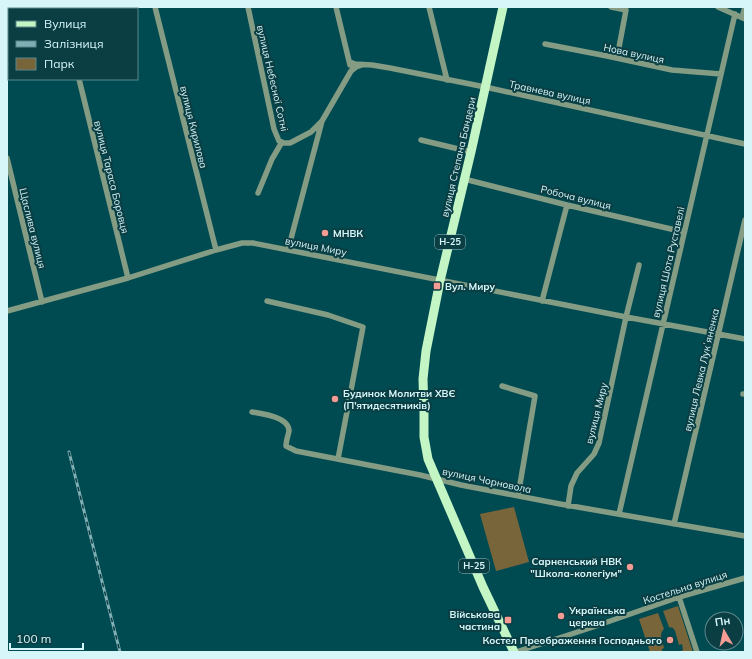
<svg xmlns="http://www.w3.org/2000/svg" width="752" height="659" viewBox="0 0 752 659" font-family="Mulish,sans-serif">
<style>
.green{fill:#79653a}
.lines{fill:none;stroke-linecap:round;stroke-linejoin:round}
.street{stroke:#839c83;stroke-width:5.5}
.primary{stroke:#c3f6c4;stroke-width:9}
.rail-casing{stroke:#80b0b5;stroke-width:3}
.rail{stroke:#0a3e43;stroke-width:1.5;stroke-dasharray:4.5;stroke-linecap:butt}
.poi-dot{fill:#f59c94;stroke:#0a3e43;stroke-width:1.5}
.labels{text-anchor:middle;stroke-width:4;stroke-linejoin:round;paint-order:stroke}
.shield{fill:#0a3e43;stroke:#9abfc3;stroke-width:1}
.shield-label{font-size:9px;font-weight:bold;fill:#d7f6fa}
.street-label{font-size:10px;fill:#d7f6fa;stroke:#0a3e43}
.poi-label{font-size:10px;font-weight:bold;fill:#d7f6fa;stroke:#0a3e43;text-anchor:start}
</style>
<rect width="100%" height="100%" fill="#004a51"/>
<path class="green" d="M514,507L529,562L496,571L480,514Z
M678,606L693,652H679L683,650L682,644L679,645L675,631L673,628L669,627L663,611Z
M658,613L664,629C658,634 663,642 664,648L662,649V652H650L639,619Z"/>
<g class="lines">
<path class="street" d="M62,7V9
M155,7L216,250
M248,7L274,129L279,141L284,143H290L311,132L322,121
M336,7L350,65
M429,7L447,80
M611,7L626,10L617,58
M718,7L745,19
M742,17L745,7
M545,44L607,56L672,70L721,74
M350,62L355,64L372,65L390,68L485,87L745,144
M79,79L128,278
M421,140L471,152
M7,158L42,302
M464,179L567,205L684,232
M258,193L272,159L282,142
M288,250L322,121L351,71L356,67L362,65
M267,301L328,315L363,327L338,459
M542,301L567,205
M7,311L128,278L216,250L242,243H253L626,317L745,339
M502,386L535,396L518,496
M743,394H745
M252,412C263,414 289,417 289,431C288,436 286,441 286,446L296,451L420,475L461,485L560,504L745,536
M568,506L571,486L577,473L594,454L599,443L626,317L639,265
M619,514L735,14
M674,524L745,220
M679,597L697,652
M516,652L593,627L679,597L745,578"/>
<path class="primary" d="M503,7L471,152L440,281L426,351L423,379L424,411V437L428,459L483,587L514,652"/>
<defs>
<path id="rail" d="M69,452L120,652"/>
</defs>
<use href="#rail" class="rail-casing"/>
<use href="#rail" class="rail"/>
</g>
<g class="poi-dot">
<circle cx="325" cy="233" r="4"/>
<rect x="433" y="282" width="8" height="8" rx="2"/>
<circle cx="335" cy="399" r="4"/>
<circle cx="630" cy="567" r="4"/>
<circle cx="561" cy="616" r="4"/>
<rect x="504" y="616" width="8" height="8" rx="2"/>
<circle cx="670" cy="640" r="4"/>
</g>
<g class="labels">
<g class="shield">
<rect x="435" y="235" width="30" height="14" rx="3"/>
<rect x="459" y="559" width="30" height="14" rx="3"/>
</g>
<g class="shield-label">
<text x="450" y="245">Н-25</text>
<text x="474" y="569">Н-25</text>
</g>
<g class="street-label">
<text transform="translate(634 53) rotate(12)" y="4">Нова вулиця</text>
<text transform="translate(273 78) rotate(77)" y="4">вулиця Небесної Сотні</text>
<text transform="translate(550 92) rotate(12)" y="4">Травнева вулиця</text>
<text transform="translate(194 127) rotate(76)" y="4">вулиця Кирилова</text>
<text transform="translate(458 157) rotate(-77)" y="4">вулиця Степана Бандери</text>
<text transform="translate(112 177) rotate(76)" y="4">вулиця Тараса Боровця</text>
<text transform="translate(576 197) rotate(14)" y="4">Робоча вулиця</text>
<text transform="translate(33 228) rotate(76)" y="4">Щаслива вулиця</text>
<text transform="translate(316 246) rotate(11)" y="4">вулиця Миру</text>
<text transform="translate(668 262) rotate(-77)" y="4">вулиця Шота Руставелі</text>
<text transform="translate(701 370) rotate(-77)" y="4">вулиця Левка Лукʼяненка</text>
<text transform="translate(596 413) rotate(-76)" y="4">вулиця Миру</text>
<text transform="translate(487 480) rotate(12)" y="4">вулиця Чорновола</text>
<text transform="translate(685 587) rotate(-18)" y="4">Костельна вулиця</text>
</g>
<g class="poi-label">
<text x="333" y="237">МНВК</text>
<text x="445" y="290">Вул. Миру</text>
<text x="343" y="397">Будинок Молитви ХВЄ<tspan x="343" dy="12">(П'ятидесятників)</tspan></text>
<text x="622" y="565" text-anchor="end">Сарненський НВК<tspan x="622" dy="12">"Школа-колегіум"</tspan></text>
<text x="569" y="614">Українська<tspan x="569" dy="12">церква</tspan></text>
<text x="500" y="618" text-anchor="end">Військова<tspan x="500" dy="12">частина</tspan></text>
<text x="662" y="644" text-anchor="end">Костел Преображення Господнього</text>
</g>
</g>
<rect width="752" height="659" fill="none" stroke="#d7f6fa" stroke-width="16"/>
<rect x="8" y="8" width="130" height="72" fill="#0a3e43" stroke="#5c888c"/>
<rect x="16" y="21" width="20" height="6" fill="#c3f6c4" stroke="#5c888c"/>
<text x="44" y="28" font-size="12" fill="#d7f6fa">Вулиця</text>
<rect x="16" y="41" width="20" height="6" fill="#80b0b5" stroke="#5c888c"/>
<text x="44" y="48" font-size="12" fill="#d7f6fa">Залізниця</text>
<rect x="16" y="58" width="20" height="12" fill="#79653a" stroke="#5c888c"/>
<text x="44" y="68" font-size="12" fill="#d7f6fa">Парк</text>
<g transform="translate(724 631) rotate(351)"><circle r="19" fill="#0a3e43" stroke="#5c888c"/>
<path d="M0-3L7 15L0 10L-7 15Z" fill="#f59c94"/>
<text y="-6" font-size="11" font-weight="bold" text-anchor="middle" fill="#d7f6fa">Пн</text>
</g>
<path d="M10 643v6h73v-6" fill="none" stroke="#d7f6fa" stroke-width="2"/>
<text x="16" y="643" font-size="12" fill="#d7f6fa" stroke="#0a3e43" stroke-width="3" paint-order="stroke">100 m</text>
</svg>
